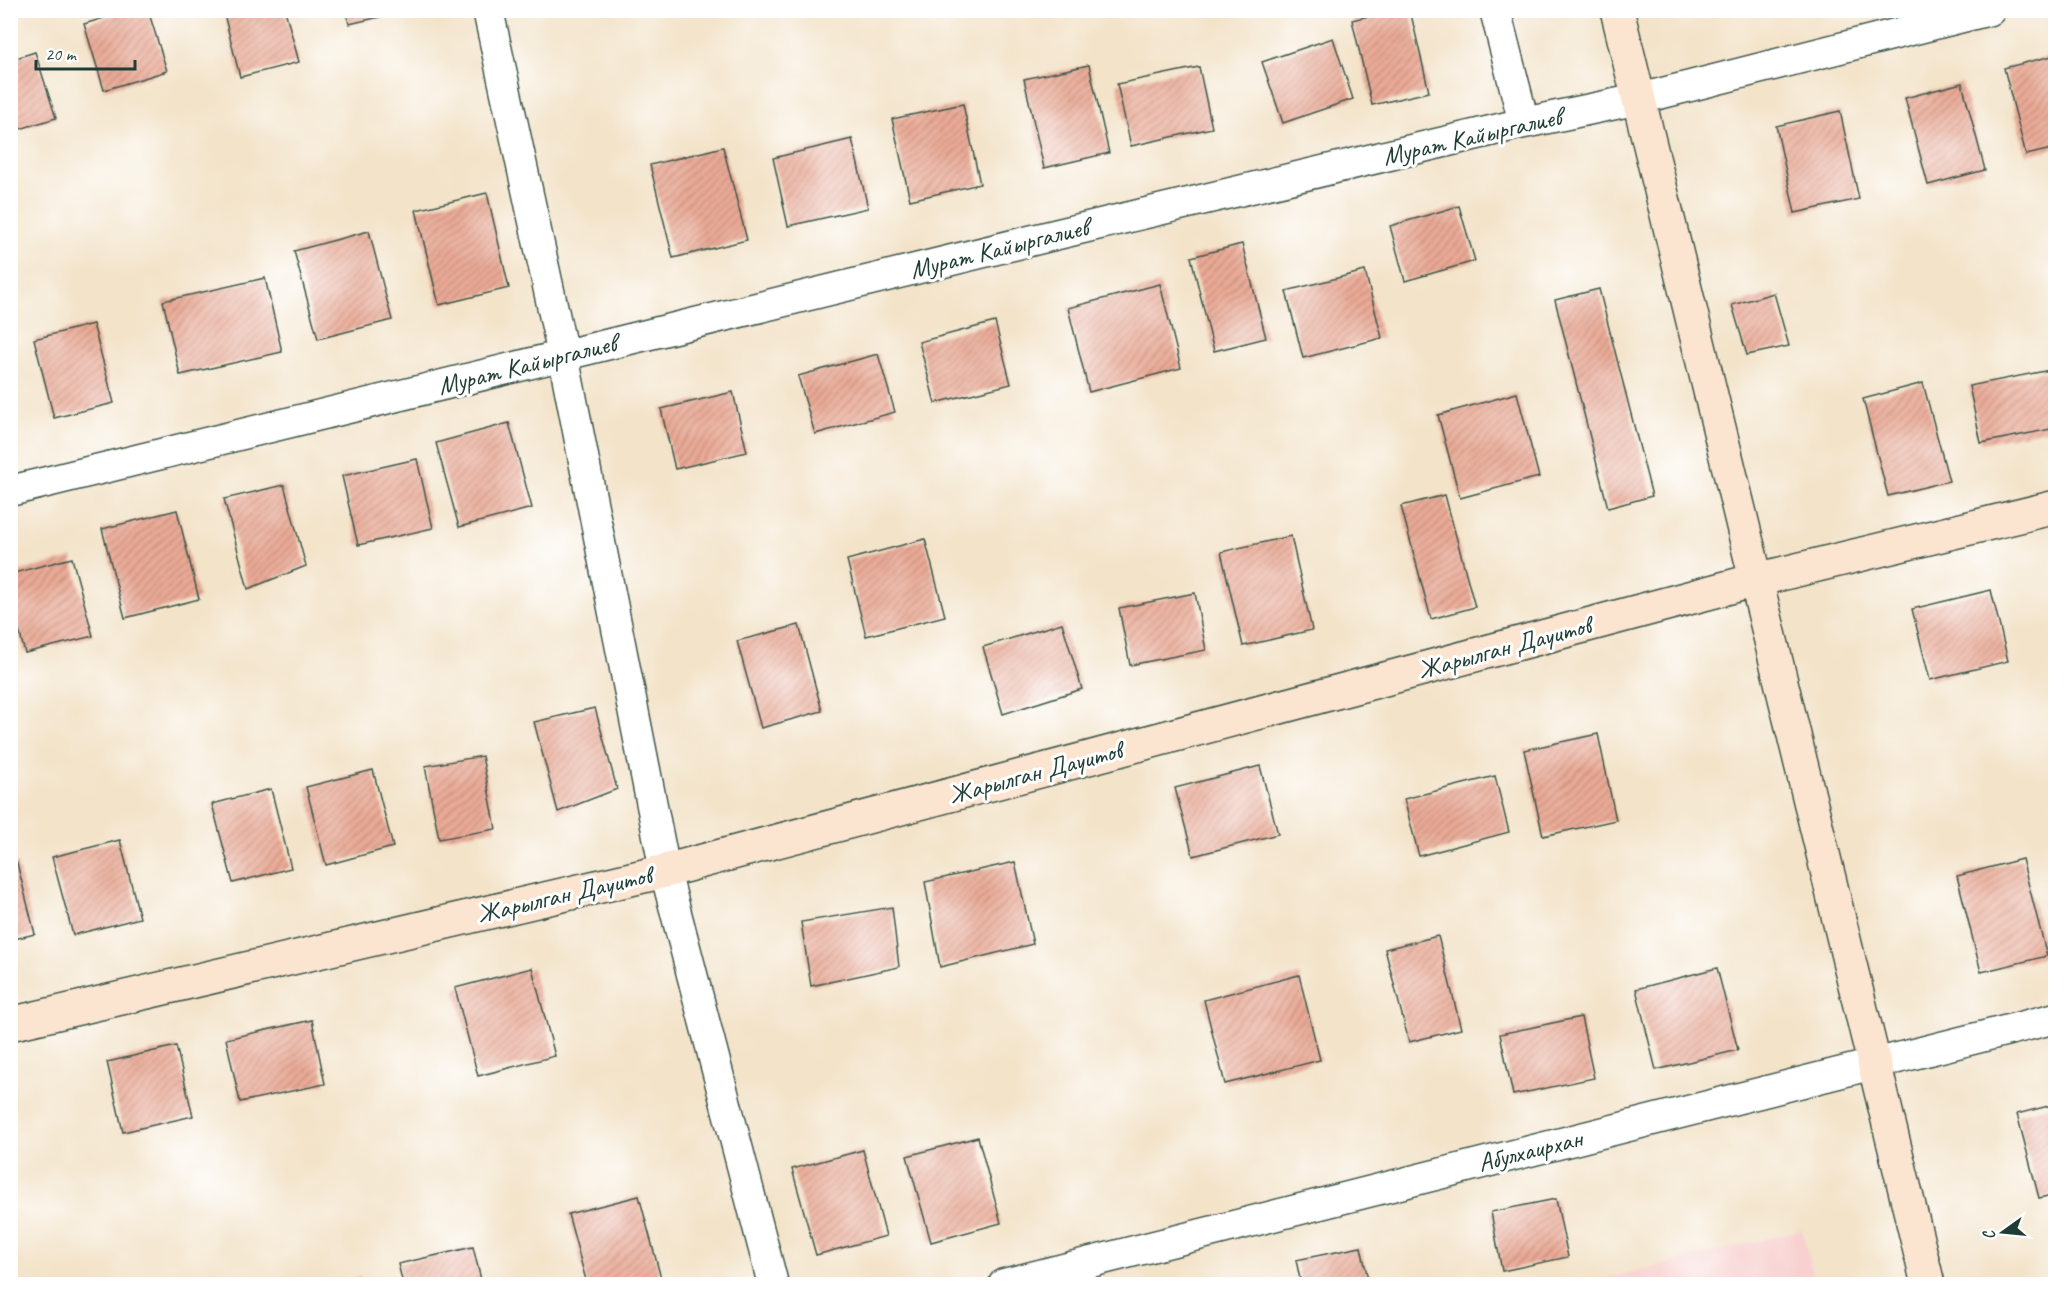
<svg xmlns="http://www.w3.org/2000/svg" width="2066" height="1295" viewBox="0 0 2066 1295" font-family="Caveat,sans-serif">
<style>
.built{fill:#f7d0cf}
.building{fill:url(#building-hatch)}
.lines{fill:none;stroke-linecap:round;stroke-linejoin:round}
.street-casing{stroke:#3f564a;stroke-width:33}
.secondary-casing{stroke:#3f564a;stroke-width:36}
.street{stroke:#fff;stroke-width:30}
.secondary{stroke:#fce5d0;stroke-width:33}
.labels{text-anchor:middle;stroke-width:6;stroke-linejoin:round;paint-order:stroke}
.street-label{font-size:26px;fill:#1f3d34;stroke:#fff}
</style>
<defs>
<pattern id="building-hatch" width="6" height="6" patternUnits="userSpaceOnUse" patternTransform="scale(1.5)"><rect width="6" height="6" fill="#ebaa96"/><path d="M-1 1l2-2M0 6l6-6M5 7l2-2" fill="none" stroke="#be8c7b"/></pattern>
</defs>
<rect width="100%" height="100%" fill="#fff"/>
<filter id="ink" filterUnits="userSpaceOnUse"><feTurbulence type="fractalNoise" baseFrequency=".0167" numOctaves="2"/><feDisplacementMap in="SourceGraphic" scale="12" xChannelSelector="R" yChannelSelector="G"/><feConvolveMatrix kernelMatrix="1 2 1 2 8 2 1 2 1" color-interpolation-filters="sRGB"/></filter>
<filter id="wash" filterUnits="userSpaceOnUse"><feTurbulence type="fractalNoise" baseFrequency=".008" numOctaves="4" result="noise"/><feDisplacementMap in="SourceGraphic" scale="24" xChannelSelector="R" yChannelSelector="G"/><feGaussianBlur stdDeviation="1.35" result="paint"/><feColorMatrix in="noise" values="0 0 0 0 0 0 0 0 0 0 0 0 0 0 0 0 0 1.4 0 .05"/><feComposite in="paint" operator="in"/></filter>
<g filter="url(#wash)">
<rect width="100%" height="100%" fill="#f3e3c9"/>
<path class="built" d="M1802,1230L1815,1284H1585Z"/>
<g id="blocks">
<path class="building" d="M130,10H148L167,71L104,90L84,24Z
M223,10H285L299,62L240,77Z
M346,10H406V11L349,24Z
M1393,10H1410L1429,92L1372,105L1352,20Z
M1333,38L1353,99L1283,123L1262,62Z
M35,52L56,118L10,132V60Z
M2056,55V148L2026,155L2004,68Z
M1089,65L1109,153L1044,168L1024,79Z
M1199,67L1212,128L1131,146L1117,84Z
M1962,83L1985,170L1928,185L1905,98Z
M963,104L980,184L910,200L892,119Z
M1840,111L1859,199L1795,213L1776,126Z
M852,139L868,208L788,226L773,158Z
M723,147L747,240L673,258L650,165Z
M487,193L509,288L439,305L416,210Z
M1459,206L1475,261L1405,281L1390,226Z
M369,231L392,320L318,339L294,251Z
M1242,244L1266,338L1214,351L1191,257Z
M1365,271L1382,338L1303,358L1286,291Z
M265,278L282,352L180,375L163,301Z
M1160,284L1181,368L1089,392L1068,308Z
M1599,289L1652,496L1608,508L1555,300Z
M1774,293L1789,346L1747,355L1732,305Z
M995,322L1011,384L935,403L919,342Z
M93,324L114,403L54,418L34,339Z
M878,354L895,412L815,434L798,376Z
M2055,369L2056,428L1981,443L1969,386Z
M1923,383L1949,481L1888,496L1863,399Z
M733,392L747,452L675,469L661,409Z
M1517,393L1539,477L1460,498L1438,415Z
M10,416L14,430H10Z
M509,423L532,508L459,527L436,443Z
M417,459L433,528L358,545L342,476Z
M284,485L306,566L248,589L224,499Z
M1445,495L1475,607L1431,619L1401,506Z
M177,510L199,599L125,618L102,529Z
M1291,536L1312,630L1243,646L1221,552Z
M925,539L945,616L866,636L847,560Z
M72,558L93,636L25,653L10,597V574Z
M1991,590L2008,661L1930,680L1912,609Z
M1195,593L1206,650L1130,665L1119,608Z
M1062,623L1082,689L1003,714L983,647Z
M799,625L822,711L761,728L737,641Z
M595,708L617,789L558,812L534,722Z
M1598,734L1616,820L1543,836L1524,750Z
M482,756L496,829L439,839L425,766Z
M1260,766L1278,834L1193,856L1175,788Z
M373,770L393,847L326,865L306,787Z
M1495,776L1509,832L1419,856L1404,799Z
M271,789L291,868L233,883L212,804Z
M120,840L140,918L73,935L52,857Z
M2022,859L2047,956L1981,972L1957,876Z
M1015,862L1033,944L940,967L925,882Z
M17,863L35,934L10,940V865Z
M892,907L899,967L811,986L801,922Z
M1438,936L1461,1029L1409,1042L1385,949Z
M532,968L555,1056L478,1076L455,988Z
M1717,968L1738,1050L1656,1070L1636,989Z
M1299,975L1320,1060L1225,1084L1204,1000Z
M1581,1017L1594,1078L1513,1095L1500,1034Z
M312,1020L325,1084L240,1102L226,1039Z
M176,1046L193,1116L123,1132L107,1062Z
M2056,1104V1194L2039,1198L2017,1114Z
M978,1137L1001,1223L931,1242L907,1156Z
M863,1150L886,1236L816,1255L792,1169Z
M639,1196L662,1282L652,1284H587L568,1214Z
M1556,1199L1568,1257L1502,1271L1491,1212Z
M473,1247L482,1284H403L398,1264Z
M1361,1247L1369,1284H1301L1296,1260Z
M361,1277L362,1284H332Z"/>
</g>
</g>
<g filter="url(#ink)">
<use href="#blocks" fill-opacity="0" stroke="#3f564a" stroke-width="1.5"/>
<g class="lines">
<defs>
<path id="street" d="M488,10L563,355L665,871L773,1284
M1495,10L1524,123
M10,491L1054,235L1524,123L1639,99L1990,10
M1004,1284L2056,1018"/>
<path id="secondary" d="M1617,10L1928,1284
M10,1024L665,871L1756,580L2056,507"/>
</defs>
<use href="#street" class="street-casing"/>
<use href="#secondary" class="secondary-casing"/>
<use href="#street" class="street"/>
<use href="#secondary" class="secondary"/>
</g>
</g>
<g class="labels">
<g class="street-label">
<text transform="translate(1472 136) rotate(-13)" y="9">Мурат Кайыргалиев</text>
<text transform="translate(999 248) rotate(-14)" y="9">Мурат Кайыргалиев</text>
<text transform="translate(527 364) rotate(-14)" y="9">Мурат Кайыргалиев</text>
<text transform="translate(1504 647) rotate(-15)" y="9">Жарылган Дауитов</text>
<text transform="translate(1035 772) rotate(-15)" y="9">Жарылган Дауитов</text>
<text transform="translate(564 894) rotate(-13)" y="9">Жарылган Дауитов</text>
<text transform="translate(1530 1150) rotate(-14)" y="9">Абулхаирхан</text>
</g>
</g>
<rect width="2066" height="1295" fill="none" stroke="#fff" stroke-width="36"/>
<g transform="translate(2003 1232) rotate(255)" stroke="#ffffff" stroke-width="4.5" paint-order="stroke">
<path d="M0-4.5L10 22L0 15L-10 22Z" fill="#1f3d34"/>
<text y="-9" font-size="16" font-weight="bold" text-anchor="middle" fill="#1f3d34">С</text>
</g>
<path d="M36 60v9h99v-9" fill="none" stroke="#1f3d34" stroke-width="3"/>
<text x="45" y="60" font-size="18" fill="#1f3d34" stroke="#ffffff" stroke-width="4.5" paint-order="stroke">20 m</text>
</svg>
